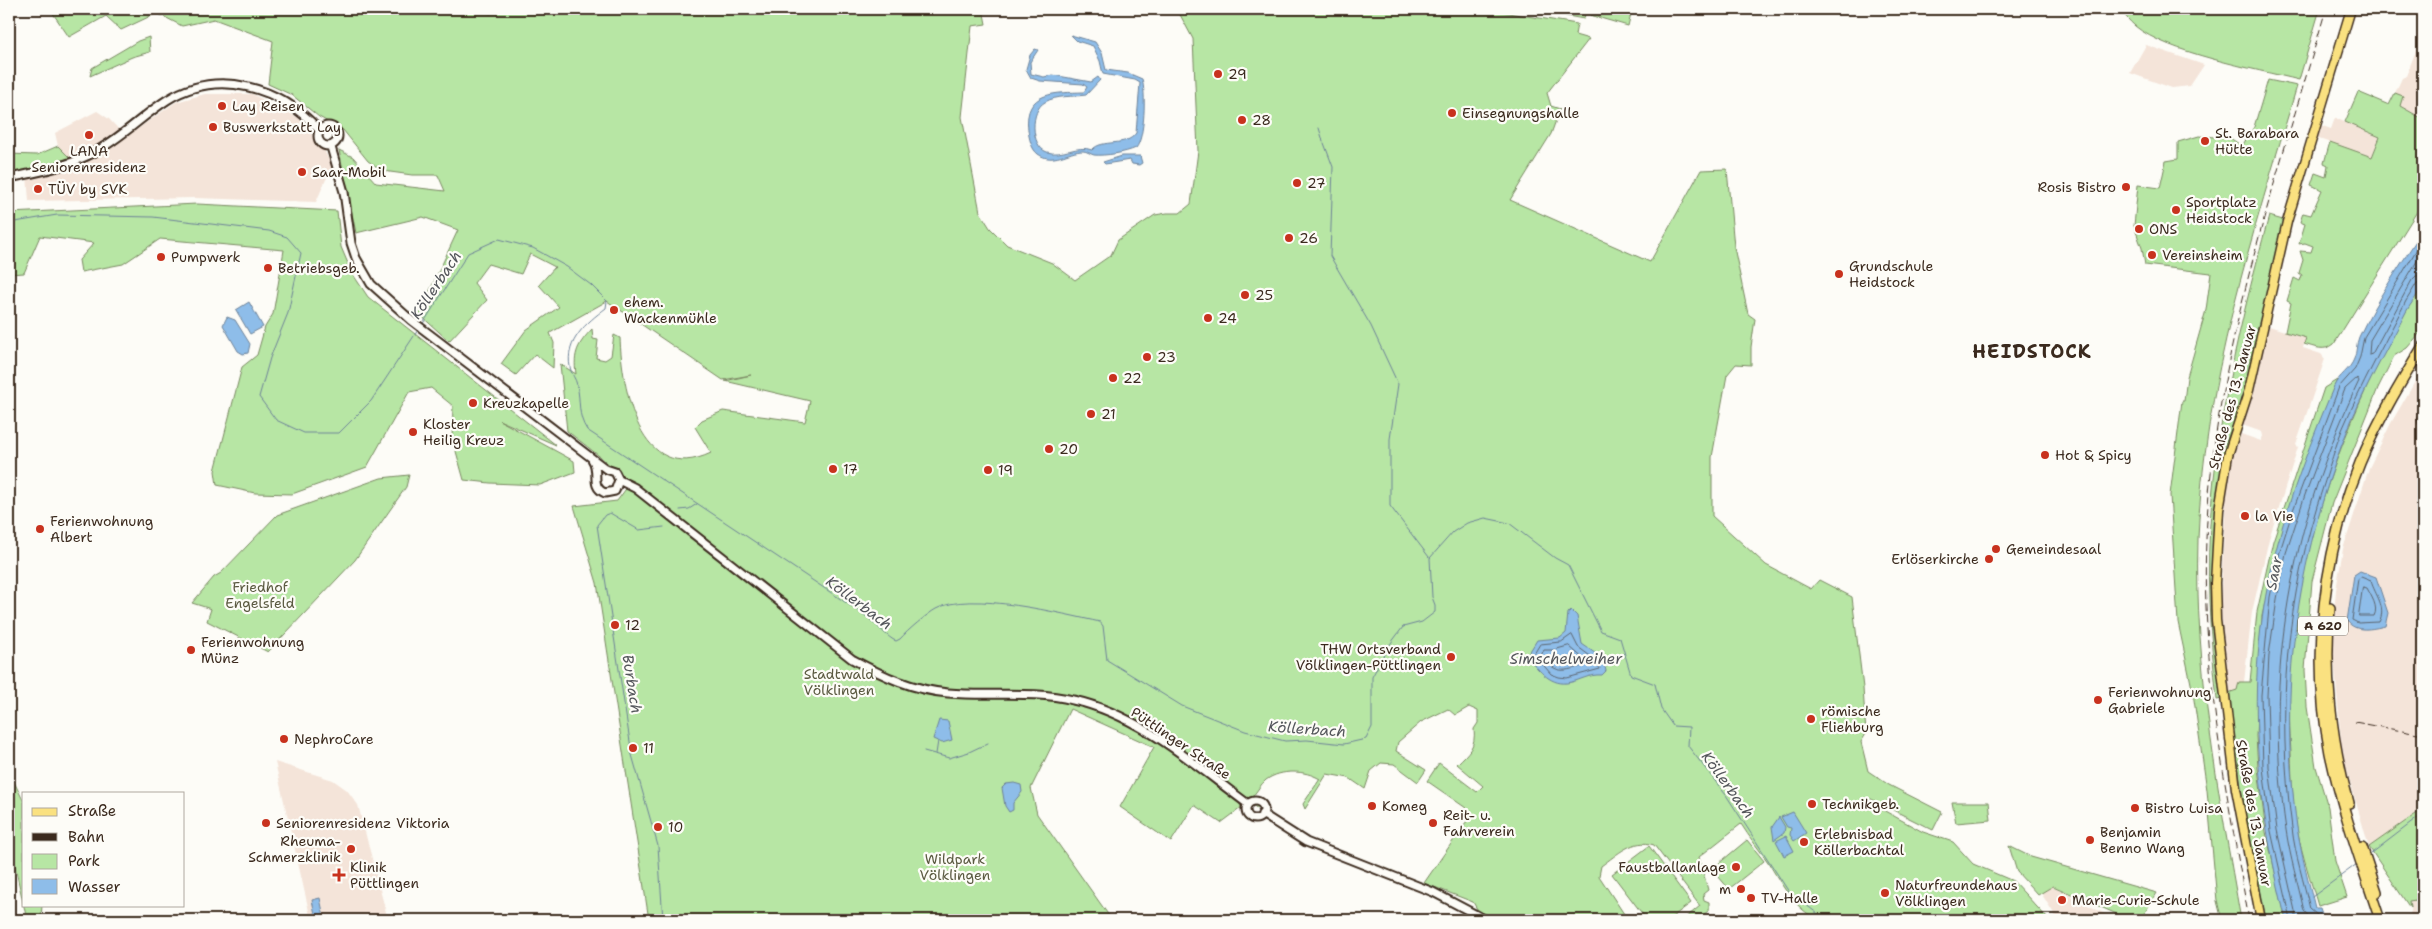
<svg xmlns="http://www.w3.org/2000/svg" width="2432" height="929" viewBox="0 0 2432 929" font-family="'Shantell Sans',sans-serif">
<style>
.built{fill:#f4e4d9}
.green{fill:#b7e6a4;stroke:#798861}
.water{fill:#8ebde9;stroke:#6d8298}
.lines{fill:none;stroke-linecap:round;stroke-linejoin:round}
.shore{stroke:#5c656f;stroke-width:1}
.stream{stroke:#6d8298;stroke-width:1}
.secondary-casing{stroke:#3b2a1e;stroke-width:11}
.primary-casing{stroke:#3b2a1e;stroke-width:11}
.motorway-casing{stroke:#3b2a1e;stroke-width:12}
.secondary{stroke:#fdfcf7;stroke-width:7}
.primary{stroke:#fae180;stroke-width:8}
.motorway{stroke:#fae180;stroke-width:9}
.rail{stroke:#3b2a1e;stroke-width:1;stroke-dasharray:8 4;stroke-linecap:butt}
.poi-dot{fill:#c8321e;stroke:#fdfcf7;stroke-width:2}
.labels{text-anchor:middle;stroke-width:4.5;stroke-linejoin:round;paint-order:stroke}
.shield{fill:#fdfcf7;stroke:#75695f;stroke-width:1}
.shield-label{font-size:12px;font-weight:bold;fill:#3b2a1e}
.poi-label{font-size:14px;fill:#3b2a1e;stroke:#fdfcf7;text-anchor:start}
.street-label{font-size:14px;fill:#3b2a1e;stroke:#fdfcf7}
.park-label{font-size:14px;fill:#5a5940;stroke:#fdfcf7}
.water-label{font-size:15px;font-style:italic;fill:#54565b;stroke:#fdfcf7}
.district-label{font-size:19px;font-weight:bold;letter-spacing:1px;fill:#3b2a1e;stroke:#fdfcf7}
</style>
<rect width="100%" height="100%" fill="#fdfcf7"/>
<filter id="ink" filterUnits="userSpaceOnUse"><feTurbulence type="fractalNoise" baseFrequency=".02" numOctaves="2"/><feDisplacementMap in="SourceGraphic" scale="10" xChannelSelector="R" yChannelSelector="G"/><feConvolveMatrix kernelMatrix="1 2 1 2 8 2 1 2 1" color-interpolation-filters="sRGB"/></filter>
<g filter="url(#ink)">
<path class="built" d="M2423,33V119L2400,106L2395,93L2402,78L2406,76Z
M2146,45L2172,54L2204,65L2190,86L2172,88L2130,73Z
M205,94H252L299,118L310,129L315,144L324,150L332,166L316,202L195,198L29,201L27,176L56,173L71,166L70,158L58,146L55,133L97,111L109,119L124,135L136,130L176,102Z
M2335,118L2380,137L2372,157L2316,138L2320,125L2331,129Z
M2269,326L2306,338L2303,348L2321,354L2325,359L2296,445L2298,447L2269,539L2252,612L2244,682H2240L2237,690L2228,693L2220,608L2226,495L2232,459L2241,434L2261,441L2263,436L2262,432L2242,425L2251,399Z
M2423,368V809L2369,847L2342,754L2332,633L2336,590L2343,549L2369,468L2391,423Z
M275,762L333,780L347,790L358,805L388,920H311Z
M2053,886L2116,920H2058L2041,893Z
M2423,899V920H2411L2409,901Z"/>
<path class="green" d="M50,9H476L491,14L493,9H983L986,24L972,26L962,117L980,212L990,228L1007,245L1052,263L1075,280L1111,255L1118,240L1155,215L1167,213H1180L1191,204L1198,151L1193,39L1177,9H1483L1577,24L1575,35L1589,39L1547,93L1551,106L1560,109L1551,134L1510,200L1650,262L1701,170L1727,169L1734,247L1748,314L1755,319L1751,347V365L1736,364L1727,375L1712,457V516L1766,565L1811,589L1819,580L1852,597L1863,688L1866,734L1861,742L1868,771L1889,785L1942,812L1933,830L1871,799H1867L1883,810L1923,832L1953,842L1973,864L2013,881L2049,920H1818C1793,907 1782,885 1768,862C1759,849 1749,837 1741,824L1699,857L1708,890L1703,894L1704,900L1709,902V910L1698,920H1683L1700,906L1654,845C1633,838 1618,854 1601,866L1599,876L1628,920H1494L1477,909L1473,902L1424,883L1471,815L1466,808L1427,781L1439,763L1477,792L1483,786L1457,764C1469,752 1476,747 1474,729L1478,723V711L1469,707L1455,715L1448,709L1421,722L1398,742L1396,751L1426,770L1418,782L1394,764L1381,763L1371,771L1365,789L1349,778L1327,774L1305,809L1303,804L1320,779C1305,770 1281,769 1266,780C1261,784 1257,791 1253,796L1262,804L1258,809L1238,795L1241,808L1221,823L1194,805L1171,842L1120,807L1154,747L1070,709L1031,788L1037,814L1112,920H649L597,583L574,506L617,501L631,482L622,478C619,470 576,438 567,431L560,364L576,374C573,353 578,344 592,329L593,339L598,340L596,358L605,360L611,356L614,335L620,338C622,387 639,487 711,453L695,427L702,420L723,411L805,422L810,401L725,381L751,375L723,380L607,301L550,333L554,343L553,368L535,354L516,375L501,364L526,330L559,307L539,285L555,267L530,254L521,274L488,264L474,283L487,300L449,341L419,314L458,230L423,217L356,233L339,150L353,157L376,183L445,191L438,175H412L383,171L368,161L343,130L319,117L292,95L268,84L273,41L214,19L182,26L157,13L121,30L106,16L69,37Z
M1528,9H1586L1584,19Z
M1591,9H1632L1628,26L1590,15Z
M2119,9H2320L2299,80C2256,69 2167,53 2135,26C2129,21 2124,14 2119,9Z
M149,37L150,52L132,57L90,76L92,68L138,41Z
M2268,80L2297,86C2253,234 2203,384 2198,539C2194,668 2219,794 2241,920H2222L2217,901L2207,790L2193,693L2178,622L2170,495L2182,401H2184L2187,377L2206,310L2211,273L2145,265L2142,248L2134,226L2138,185L2160,188L2166,161L2178,159V142L2199,136L2230,138L2242,146L2254,127Z
M2358,92L2389,105L2395,93L2403,96L2400,106L2423,119V202L2334,344C2325,352 2314,347 2304,344L2306,338L2285,332L2291,303L2287,301L2294,278L2300,281L2302,275L2299,273L2303,260L2300,251L2311,252L2313,246L2305,243L2299,244L2305,224L2300,222L2303,213L2311,215L2322,190L2311,185L2315,173L2326,177L2328,165L2324,163L2330,142L2372,157L2380,137L2345,122Z
M58,146L70,158L27,171L9,173V154L37,155Z
M197,204L337,211L341,247L352,273L368,297L556,445L499,420L574,461L575,472L540,485L490,483L464,480L452,437L453,406L431,388L409,392L367,467L292,494L255,493L217,485L215,471L242,367L257,355L265,327L273,314L284,250L160,239L123,264L81,272L79,260L94,243L40,236L24,273L9,274V213Z
M2269,216L2283,220L2255,355L2239,409L2225,445L2221,471L2216,509L2212,611L2222,699L2217,700C2214,667 2210,634 2209,601C2204,471 2235,341 2269,216Z
M2423,283V324L2419,334L2407,348L2394,356L2378,388L2332,503L2312,581L2305,670L2307,707L2316,767L2328,807L2335,861L2347,897L2318,906C2311,881 2302,855 2297,829C2292,804 2292,778 2291,753C2289,720 2288,685 2291,651C2303,526 2357,389 2423,283Z
M2337,380L2303,466L2280,536L2262,616L2256,736L2258,768L2266,832L2286,920H2266L2244,809L2228,693L2237,690L2239,682H2250L2257,612L2273,541L2324,388Z
M409,475L406,487L355,560L268,652L207,621L211,609L192,603L214,577L221,573L277,515L381,478Z
M9,772L24,802V905H42L41,920H27L14,862L9,854Z
M1952,802H1989L1991,820L1956,823Z
M2423,809V899L2409,901L2410,908L2369,847Z
M1747,840L1764,861L1729,889L1712,869Z
M1649,846L1691,903L1668,920H1647L1612,874Z
M2009,846L2031,857L2157,893L2142,917L2128,919L2053,886L2038,895L2017,872Z"/>
<path class="water" d="M1071,35L1095,42L1102,53L1106,70L1128,73L1142,79C1146,92 1145,138 1136,148C1125,153 1105,156 1094,155C1090,154 1087,151 1083,151C1068,151 1053,165 1038,154C1031,149 1029,137 1028,130C1023,90 1057,93 1084,92L1087,87L1083,84L1040,81L1031,78L1026,69L1030,55L1035,49L1038,50L1030,62L1031,74L1044,77L1053,75L1091,82L1098,77L1100,80L1086,95C1073,97 1057,95 1045,102C1030,110 1030,146 1047,152C1062,157 1077,144 1092,150C1102,138 1126,148 1136,133L1140,83L1135,80L1103,74L1100,61L1093,46L1077,41Z
M1122,156H1140L1142,163L1139,165L1132,164L1130,160L1105,164L1103,162Z
M2423,230C2423,242 2426,272 2423,283C2420,293 2411,303 2406,312C2386,352 2362,392 2346,434C2296,562 2278,691 2297,827C2301,854 2309,882 2315,908H2320L2324,920H2286C2255,798 2243,673 2276,550C2290,494 2312,439 2334,386C2339,375 2350,370 2354,359C2357,352 2356,344 2359,337C2376,300 2401,264 2423,230Z
M249,302L263,327L250,334L236,310Z
M227,317L235,320L250,344L248,353L243,354L238,351L223,325Z
M2360,571L2376,577L2388,613L2385,626C2372,629 2356,633 2347,621L2354,575Z
M1571,610L1577,616L1582,644C1593,652 1604,657 1606,671L1602,675C1588,674 1580,681 1567,683C1549,685 1537,668 1527,656L1537,640L1560,638L1566,633L1568,613Z
M939,720L948,721L952,740L942,743L933,739Z
M1014,783L1021,785L1022,792L1013,803V810L1009,812L1005,806L1002,788L1006,784Z
M1793,812L1806,833L1794,841L1790,835L1791,828L1787,827L1781,817Z
M1779,817L1785,827L1784,833L1774,840L1772,827Z
M1786,836L1794,851L1784,856L1776,841Z
M320,898L324,917L316,919L312,900Z"/>
<g class="lines">
<path class="shore" d="M2423,251L2370,340L2369,355L2372,354L2412,280L2416,276L2423,275
M2361,577L2371,581C2375,595 2387,607 2379,622L2358,623L2352,620L2358,579Z
M2363,587L2367,588C2371,596 2379,607 2374,616H2359Z
M1572,635L1578,647L1597,661L1600,669L1567,678L1559,677L1551,674L1534,654L1540,644L1561,642Z
M1569,646L1586,661V665C1563,671 1557,676 1541,655L1544,650H1553Z
M2291,920L2271,831L2263,768L2261,695L2270,597L2280,551L2292,513L2339,387L2355,369L2360,357L2364,337L2423,239
M2297,920L2277,830L2269,767L2267,696L2269,655L2277,599L2286,553L2305,495L2345,389L2357,378L2359,381C2291,523 2263,673 2286,830C2290,857 2298,884 2304,911L2312,920
M2318,920L2317,915L2310,909C2304,882 2295,855 2292,828C2276,709 2286,597 2324,484C2330,466 2335,447 2342,430C2361,386 2384,344 2406,301L2417,283L2423,281"/>
<path class="stream" d="M1319,128L1323,141
M1324,143L1333,167L1330,256L1371,326L1398,384L1390,439V506L1429,557
M9,223L57,215L153,217L269,231L287,237L301,253L288,313L270,358L259,397L276,420L304,433H339L371,401L418,330
M422,325L468,253L499,239L533,248L567,267L591,285L607,301L606,308C586,323 565,341 570,367C571,374 576,379 577,385C581,402 577,415 587,430L866,616C874,622 889,639 896,641L900,639C907,631 927,614 936,609C969,590 1063,614 1100,622L1103,626L1107,660L1182,706L1245,731L1285,741L1307,740L1344,744L1366,739L1372,727V677L1388,647L1403,627L1422,622L1435,612V605L1432,597L1430,558L1453,532L1467,523L1485,518L1509,523L1555,558L1568,565L1601,631L1620,638L1631,675L1655,684L1661,709L1673,726L1689,727L1688,746L1726,795L1789,892L1826,920
M680,510L689,509L697,504
M924,751L949,758L969,752L988,743
M936,754L938,741
M2368,856L2423,814
M2312,897L2357,864
M663,920L658,846L632,755L597,525L605,515L610,513L639,530L664,527"/>
<defs>
<path id="secondary" d="M318 136a10 10 0 1 1 20 0a10 10 0 1 1-20 0Z
M331,147L344,192L351,243L356,258L371,284L411,320L606,469L615,472L619,480L615,491L605,493C589,486 601,472 592,459
M9,178C38,172 66,167 93,153C120,139 142,116 167,100C219,68 280,87 319,130
M619,480L635,488L852,659C883,676 913,690 948,693C989,697 1032,690 1073,700C1139,714 1195,765 1248,804
M1246 810a9 9 0 1 1 18 0a9 9 0 1 1-18 0Z
M1262,814L1306,842L1433,892L1486,920"/>
<path id="primary" d="M2261,920L2236,789L2216,620L2215,583L2219,510L2228,455L2249,390L2287,222L2351,9"/>
<path id="motorway" d="M2330,608C2324,672 2331,741 2349,803
M2362,847L2377,892
M2380,920C2362,865 2342,810 2330,753C2311,657 2323,553 2360,463C2377,422 2400,384 2423,346"/>
</defs>
<use href="#secondary" class="secondary-casing"/>
<use href="#primary" class="primary-casing"/>
<use href="#motorway" class="motorway-casing"/>
<use href="#secondary" class="secondary"/>
<use href="#primary" class="primary"/>
<use href="#motorway" class="motorway"/>
<path class="rail" d="M2417,417L2423,449
M2355,722L2423,735
M2249,920C2227,794 2201,669 2206,540C2213,358 2276,182 2326,9"/>
</g>
</g>
<g class="poi-dot">
<circle cx="1218" cy="74" r="5"/>
<circle cx="222" cy="106" r="5"/>
<circle cx="1452" cy="113" r="5"/>
<circle cx="1242" cy="120" r="5"/>
<circle cx="213" cy="127" r="5"/>
<circle cx="89" cy="135" r="5"/>
<circle cx="2205" cy="141" r="5"/>
<circle cx="302" cy="172" r="5"/>
<circle cx="1297" cy="183" r="5"/>
<circle cx="2126" cy="187" r="5"/>
<circle cx="38" cy="189" r="5"/>
<circle cx="2176" cy="210" r="5"/>
<circle cx="2139" cy="229" r="5"/>
<circle cx="1289" cy="238" r="5"/>
<circle cx="2152" cy="255" r="5"/>
<circle cx="161" cy="257" r="5"/>
<circle cx="268" cy="268" r="5"/>
<circle cx="1839" cy="274" r="5"/>
<circle cx="1245" cy="295" r="5"/>
<circle cx="614" cy="310" r="5"/>
<circle cx="1208" cy="318" r="5"/>
<circle cx="1147" cy="357" r="5"/>
<circle cx="1113" cy="378" r="5"/>
<circle cx="473" cy="403" r="5"/>
<circle cx="1091" cy="414" r="5"/>
<circle cx="413" cy="432" r="5"/>
<circle cx="1049" cy="449" r="5"/>
<circle cx="2045" cy="455" r="5"/>
<circle cx="833" cy="469" r="5"/>
<circle cx="988" cy="470" r="5"/>
<circle cx="2245" cy="516" r="5"/>
<circle cx="40" cy="529" r="5"/>
<circle cx="1996" cy="549" r="5"/>
<circle cx="1989" cy="559" r="5"/>
<circle cx="615" cy="625" r="5"/>
<circle cx="191" cy="650" r="5"/>
<circle cx="1451" cy="657" r="5"/>
<circle cx="2098" cy="700" r="5"/>
<circle cx="1811" cy="719" r="5"/>
<circle cx="284" cy="739" r="5"/>
<circle cx="633" cy="748" r="5"/>
<circle cx="1812" cy="804" r="5"/>
<circle cx="1372" cy="806" r="5"/>
<circle cx="2135" cy="808" r="5"/>
<circle cx="266" cy="823" r="5"/>
<circle cx="1433" cy="823" r="5"/>
<circle cx="658" cy="827" r="5"/>
<circle cx="2090" cy="840" r="5"/>
<circle cx="1804" cy="842" r="5"/>
<circle cx="351" cy="849" r="5"/>
<circle cx="1736" cy="867" r="5"/>
<path d="M336.5 867.5h5v5h5v5h-5v5h-5v-5h-5v-5h5z"/>
<circle cx="1741" cy="889" r="5"/>
<circle cx="1885" cy="893" r="5"/>
<circle cx="1751" cy="898" r="5"/>
<circle cx="2062" cy="900" r="5"/>
</g>
<g class="labels">
<rect class="shield" x="2298" y="616.5" width="50" height="19" rx="4"/>
<g class="shield-label">
<text x="2323" y="630">A 620</text>
</g>
<g class="poi-label">
<text x="1228" y="79">29</text>
<text x="232" y="111">Lay Reisen</text>
<text x="1462" y="118">Einsegnungshalle</text>
<text x="1252" y="125">28</text>
<text x="223" y="132">Buswerkstatt Lay</text>
<text x="2215" y="138">St. Barabara<tspan x="2215" dy="16">Hütte</tspan></text>
<text x="89" y="156" text-anchor="middle">LANA<tspan x="89" dy="16">Seniorenresidenz</tspan></text>
<text x="312" y="177">Saar-Mobil</text>
<text x="1307" y="188">27</text>
<text x="2116" y="192" text-anchor="end">Rosis Bistro</text>
<text x="48" y="194">TÜV by SVK</text>
<text x="2186" y="207">Sportplatz<tspan x="2186" dy="16">Heidstock</tspan></text>
<text x="2149" y="234">ONS</text>
<text x="1299" y="243">26</text>
<text x="2162" y="260">Vereinsheim</text>
<text x="171" y="262">Pumpwerk</text>
<text x="1849" y="271">Grundschule<tspan x="1849" dy="16">Heidstock</tspan></text>
<text x="278" y="273">Betriebsgeb.</text>
<text x="1255" y="300">25</text>
<text x="624" y="307">ehem.<tspan x="624" dy="16">Wackenmühle</tspan></text>
<text x="1218" y="323">24</text>
<text x="1157" y="362">23</text>
<text x="1123" y="383">22</text>
<text x="483" y="408">Kreuzkapelle</text>
<text x="1101" y="419">21</text>
<text x="423" y="429">Kloster<tspan x="423" dy="16">Heilig Kreuz</tspan></text>
<text x="1059" y="454">20</text>
<text x="2055" y="460">Hot &amp; Spicy</text>
<text x="843" y="474">17</text>
<text x="998" y="475">19</text>
<text x="2255" y="521">la Vie</text>
<text x="50" y="526">Ferienwohnung<tspan x="50" dy="16">Albert</tspan></text>
<text x="2006" y="554">Gemeindesaal</text>
<text x="1979" y="564" text-anchor="end">Erlöserkirche</text>
<text x="625" y="630">12</text>
<text x="201" y="647">Ferienwohnung<tspan x="201" dy="16">Münz</tspan></text>
<text x="1441" y="654" text-anchor="end">THW Ortsverband<tspan x="1441" dy="16">Völklingen-Püttlingen</tspan></text>
<text x="2108" y="697">Ferienwohnung<tspan x="2108" dy="16">Gabriele</tspan></text>
<text x="1821" y="716">römische<tspan x="1821" dy="16">Fliehburg</tspan></text>
<text x="294" y="744">NephroCare</text>
<text x="643" y="753">11</text>
<text x="1822" y="809">Technikgeb.</text>
<text x="1382" y="811">Komeg</text>
<text x="2145" y="813">Bistro Luisa</text>
<text x="1443" y="820">Reit- u.<tspan x="1443" dy="16">Fahrverein</tspan></text>
<text x="276" y="828">Seniorenresidenz Viktoria</text>
<text x="668" y="832">10</text>
<text x="2100" y="837">Benjamin<tspan x="2100" dy="16">Benno Wang</tspan></text>
<text x="1814" y="839">Erlebnisbad<tspan x="1814" dy="16">Köllerbachtal</tspan></text>
<text x="341" y="846" text-anchor="end">Rheuma-<tspan x="341" dy="16">Schmerzklinik</tspan></text>
<text x="350" y="872">Klinik<tspan x="350" dy="16">Püttlingen</tspan></text>
<text x="1726" y="872" text-anchor="end">Faustballanlage</text>
<text x="1895" y="890">Naturfreundehaus<tspan x="1895" dy="16">Völklingen</tspan></text>
<text x="1731" y="894" text-anchor="end">m</text>
<text x="1761" y="903">TV-Halle</text>
<text x="2072" y="905">Marie-Curie-Schule</text>
</g>
<g class="street-label">
<text transform="translate(2232 397) rotate(-75)" y="5">Straße des 13. Januar</text>
<text transform="translate(1181 743) rotate(34)" y="5">Püttlinger Straße</text>
<text transform="translate(2254 813) rotate(80)" y="5">Straße des 13. Januar</text>
</g>
<g class="park-label">
<text x="260" y="592">Friedhof<tspan x="260" dy="16">Engelsfeld</tspan></text>
<text x="839" y="679">Stadtwald<tspan x="839" dy="16">Völklingen</tspan></text>
<text x="955" y="864">Wildpark<tspan x="955" dy="16">Völklingen</tspan></text>
</g>
<g class="water-label">
<text transform="translate(436 285) rotate(-56)" y="5">Köllerbach</text>
<text transform="translate(2274 573) rotate(-79)" y="5">Saar</text>
<text transform="translate(859 603) rotate(37)" y="5">Köllerbach</text>
<text x="1566" y="664">Simschelweiher</text>
<text transform="translate(632 684) rotate(81)" y="5">Burbach</text>
<text transform="translate(1307 729) rotate(4)" y="5">Köllerbach</text>
<text transform="translate(1728 785) rotate(54)" y="5">Köllerbach</text>
</g>
<g class="district-label">
<text x="2032" y="358">HEIDSTOCK</text>
</g>
</g>
<rect width="2432" height="929" fill="none" stroke="#fdfcf7" stroke-width="30"/>
<rect x="15" y="15" width="2402" height="899" fill="none" stroke="#3b2a1e" stroke-width="2" filter="url(#ink)"/>
<rect x="22" y="792" width="162" height="115" fill="#fdfcf7" stroke="#afa8a0"/>
<rect x="32" y="808" width="25" height="8" fill="#fae180" stroke="#afa8a0"/>
<text x="68" y="816" font-size="15" fill="#3b2a1e">Straße</text>
<rect x="32" y="833" width="25" height="8" fill="#3b2a1e" stroke="#afa8a0"/>
<text x="68" y="842" font-size="15" fill="#3b2a1e">Bahn</text>
<rect x="32" y="854" width="25" height="15" fill="#b7e6a4" stroke="#afa8a0"/>
<text x="68" y="866" font-size="15" fill="#3b2a1e">Park</text>
<rect x="32" y="879" width="25" height="15" fill="#8ebde9" stroke="#afa8a0"/>
<text x="68" y="892" font-size="15" fill="#3b2a1e">Wasser</text>
</svg>
